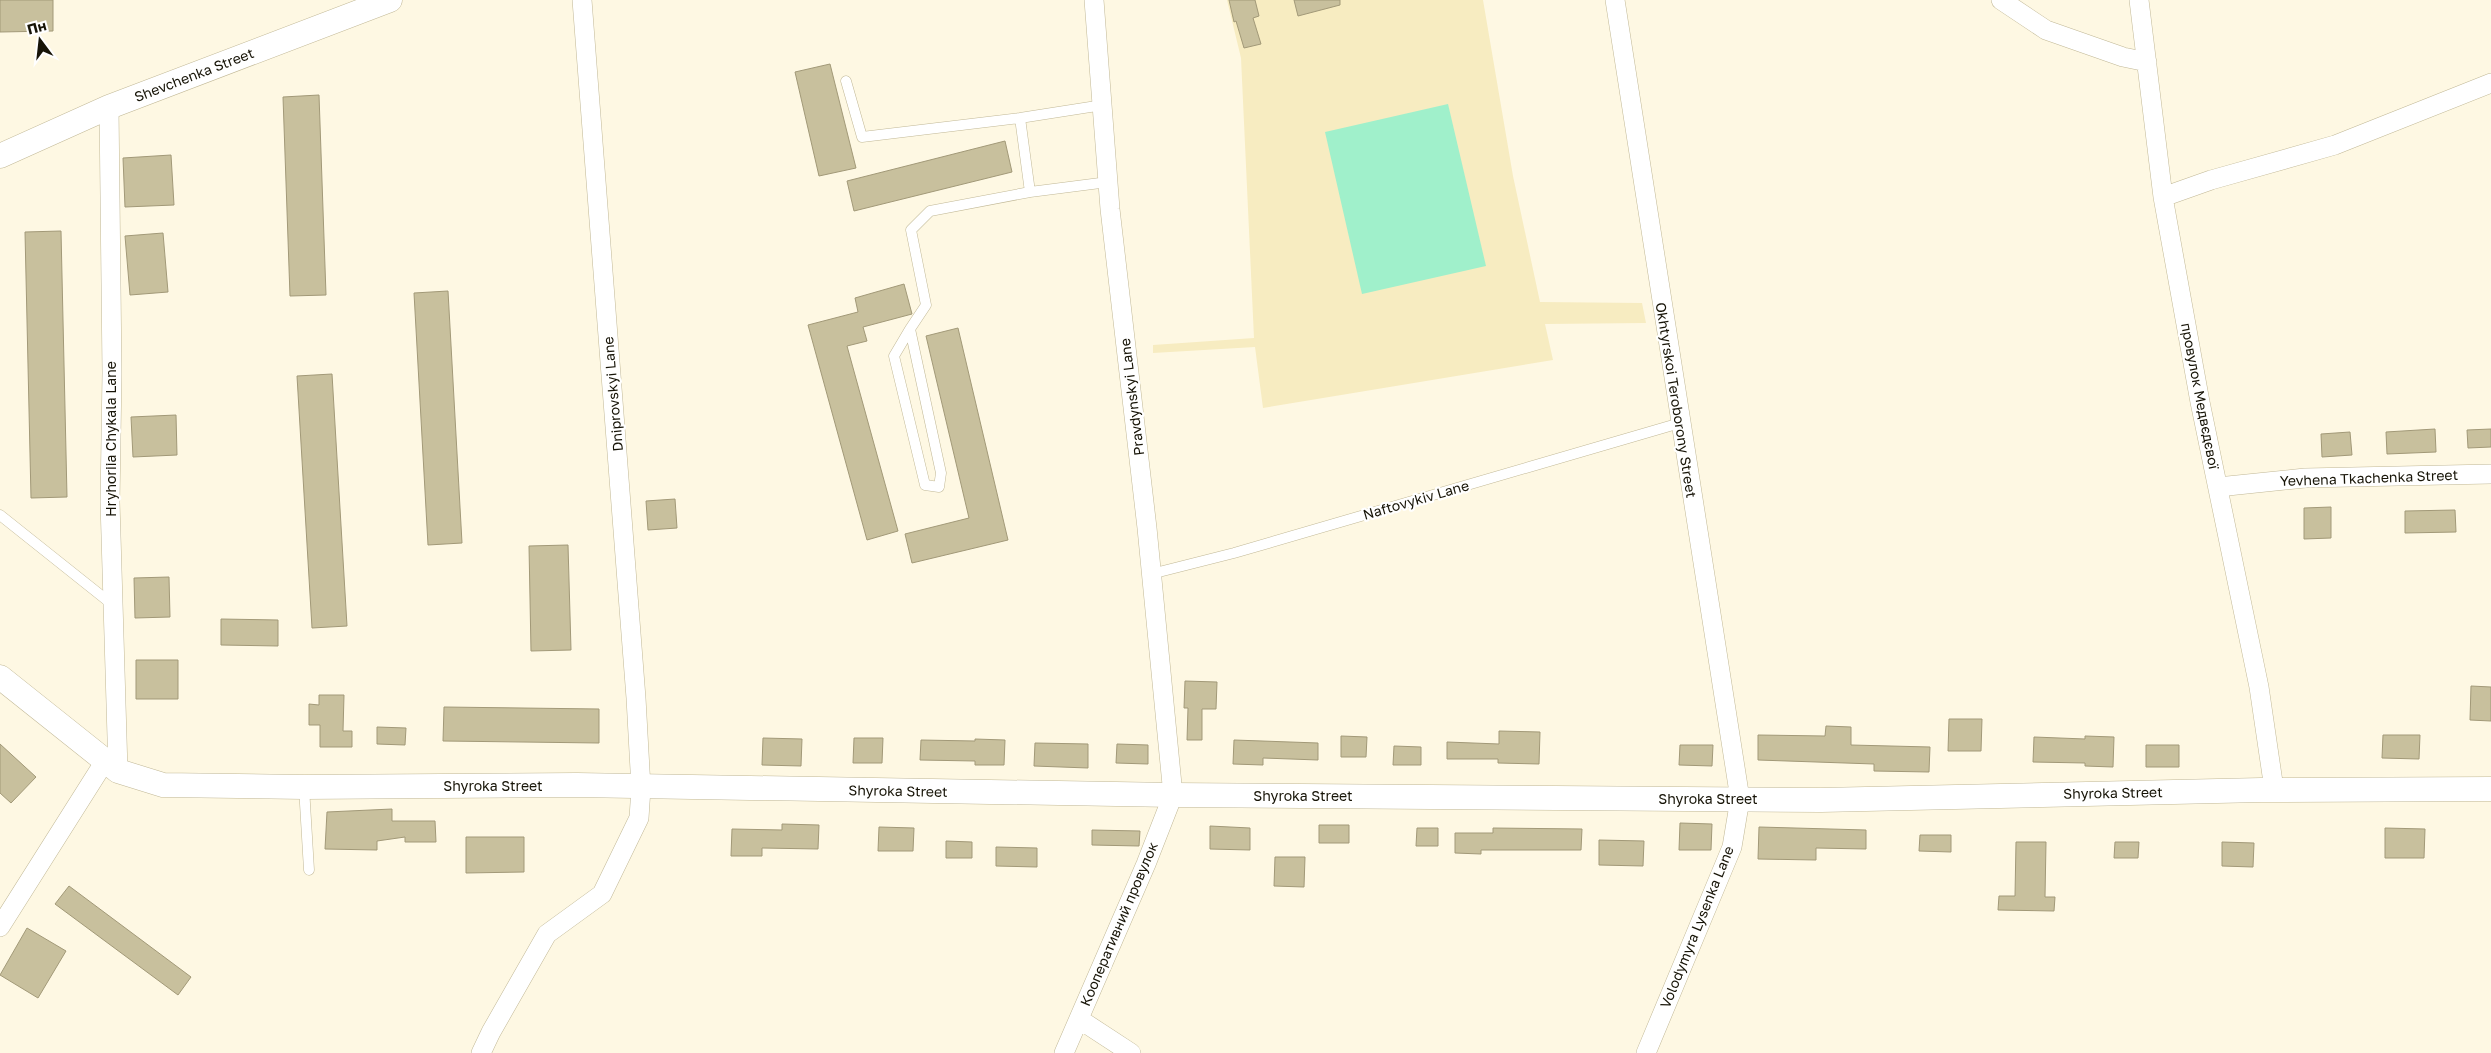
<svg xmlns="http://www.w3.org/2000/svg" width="2491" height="1053" viewBox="0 0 2491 1053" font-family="'Golos Text',sans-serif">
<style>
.built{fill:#f7ecc1}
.green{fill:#a0f0cb}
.building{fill:#c8c09d;stroke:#a29978}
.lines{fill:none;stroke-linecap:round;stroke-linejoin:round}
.service-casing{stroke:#c1b896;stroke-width:11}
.minor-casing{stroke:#c1b896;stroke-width:20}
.tertiary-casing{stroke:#c1b896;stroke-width:25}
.service{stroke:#fff;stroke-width:10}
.minor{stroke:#fff;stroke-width:19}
.tertiary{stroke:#fff;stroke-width:24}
.labels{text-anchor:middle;stroke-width:4.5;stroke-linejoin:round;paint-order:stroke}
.street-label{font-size:14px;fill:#171407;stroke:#fff}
</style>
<rect width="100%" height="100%" fill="#fef8e3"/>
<path class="built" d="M1227,0H1483L1513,176L1540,302L1642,303L1646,323L1545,324L1553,360L1263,408L1255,347L1153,353V345L1254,338L1241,58Z"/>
<path class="green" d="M1448,104L1486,266L1362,294L1325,132Z"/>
<path class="building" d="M0,0H53V31L0,32Z
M1229,0H1255L1259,16L1253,18L1261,44L1244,48L1236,21L1234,22Z
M1294,0H1340V5L1298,16Z
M830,64L856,168L819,176L795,72Z
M319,95L326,295L290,296L283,97Z
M1005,141L1012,172L854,211L847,181Z
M171,155L174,205L125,207L123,158Z
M61,231L67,497L31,498L25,232Z
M163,233L168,292L130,295L125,236Z
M904,284L912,314L863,327L867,341L847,346L898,531L867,540L808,325L858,312L855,298Z
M448,291L462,543L428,545L414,293Z
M958,328L1008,540L912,563L905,534L969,518L926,336Z
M332,374L347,626L312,628L297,376Z
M176,415L177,455L133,457L131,417Z
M2435,429L2436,452L2387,454L2386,432Z
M2491,429V447L2468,448L2467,430Z
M2350,432L2352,455L2322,457L2321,434Z
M675,499L677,528L648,530L646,501Z
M2331,507V538L2304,539V508Z
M2455,510L2456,532L2405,533V511Z
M568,545L571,650L531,651L529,546Z
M169,577L170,617L135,618L134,578Z
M221,619L278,620V646L221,645Z
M136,660H178V699H136Z
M1185,681L1217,682L1216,709H1202V740H1187L1188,708H1184Z
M2471,686L2491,687V721L2470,720Z
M319,695H344L343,731H352V747H320V725H309V704L319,705Z
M444,707L599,709V743L443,741Z
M1949,719H1982L1981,751H1948Z
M1826,726L1851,727V745L1930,747L1929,772L1874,771V764L1758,760V735L1825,736Z
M377,727L406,728L405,745L377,744Z
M1499,731L1540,732L1539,764L1498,763V759H1447V742L1499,744Z
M2383,735H2420L2419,759L2382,758Z
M1341,736L1367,737L1366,757H1341Z
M2085,736L2114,737L2113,767L2085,766V763L2033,762L2034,737L2085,739Z
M763,738L802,739L801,766L762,765Z
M854,738H883L882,763H853Z
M975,739L1005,740L1004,765H975V761L920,760L921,740L975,741Z
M1234,740L1318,743V760L1263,758V765L1233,764Z
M1035,743L1088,744V768L1034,766Z
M0,744L36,777L11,803L0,793Z
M1117,744L1148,745V764L1116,763Z
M1680,745H1713L1712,766L1679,765Z
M2146,745H2179V767H2146Z
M1394,746L1421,747V765H1393Z
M392,809V821H435L436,842H405V837L377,841V850L325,849L327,812Z
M1680,823L1712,824L1711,850H1679Z
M782,824L819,825L818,849L762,848V856H731L732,829L782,830Z
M1319,825H1349V843H1319Z
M1210,826L1250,828V850L1210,849Z
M879,827L914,828L913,851H878Z
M1759,827L1866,830V849L1816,848V860L1758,859Z
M1417,828H1438V846H1416Z
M1493,828L1582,829L1581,850H1481V854L1455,853V833H1493Z
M2385,828L2425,829L2424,858H2385Z
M1092,830L1140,831L1139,846L1092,845Z
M1920,835H1951V852L1919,851Z
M466,837H524V872L466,873Z
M1599,840L1644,841L1643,866L1599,865Z
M946,841L972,842V858H946Z
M2016,842H2046L2045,897H2055L2054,911L1998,910L1999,896H2015Z
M2115,842H2139L2138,858H2114Z
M2222,842L2254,843L2253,867L2222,866Z
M996,847L1037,848V867L996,866Z
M1275,857H1305L1304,887L1274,886Z
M69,886L191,977L178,995L55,904Z
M27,928L66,951L38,998L0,975Z"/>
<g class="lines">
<defs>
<path id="service" d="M846,81L862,137L1020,118L1103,105
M1030,192L1108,182
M910,329L894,356L925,485L939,487L941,473L910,329L926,305L911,230L930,211L1030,192L1020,118
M0,515L113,605
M1151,574L1234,553L1680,423
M304,787L309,870"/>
<path id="minor" d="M1615,0L1740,799L1732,847L1646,1053
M2001,0L2046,30L2123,57L2147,62
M2139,0L2163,197L2200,402L2259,687L2274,789
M109,107L112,373L110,502L118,771
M2163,197L2211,180L2335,145L2491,83
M2218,487L2305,478L2491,474
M0,927L105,761
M1079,1019L1131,1053
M481,1053L491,1032L547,934L602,894L639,818L641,788L636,698L582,0
M1064,1053L1146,864L1173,795L1147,528L1110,209L1094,0"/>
<path id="tertiary" d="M0,156L109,107L390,0
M0,677L118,771L163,785L304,787L577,785L1173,795L1821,800L2261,790L2491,789"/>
</defs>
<use href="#service" class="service-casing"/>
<use href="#minor" class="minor-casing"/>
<use href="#tertiary" class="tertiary-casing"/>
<use href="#service" class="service"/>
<use href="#minor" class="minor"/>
<use href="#tertiary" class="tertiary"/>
</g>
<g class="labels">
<g class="street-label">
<text transform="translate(194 75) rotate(-21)" y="5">Shevchenka Street</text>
<text transform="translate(613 394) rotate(-95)" y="5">Dniprovskyi Lane</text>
<text transform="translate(2200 396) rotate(79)" y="5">провулок Медвєдєвої</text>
<text transform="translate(1132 397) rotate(-97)" y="5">Pravdynskyi Lane</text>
<text transform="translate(1676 400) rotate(81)" y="5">Okhtyrskoi Teroborony Street</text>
<text transform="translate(111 439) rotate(-90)" y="5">Hryhoriia Chykala Lane</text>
<text transform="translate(2369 478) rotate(-2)" y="5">Yevhena Tkachenka Street</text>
<text transform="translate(1416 500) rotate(-16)" y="5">Naftovykiv Lane</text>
<text x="493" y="791">Shyroka Street</text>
<text transform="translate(898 791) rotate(1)" y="5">Shyroka Street</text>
<text transform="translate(2113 793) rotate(-1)" y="5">Shyroka Street</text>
<text x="1303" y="801">Shyroka Street</text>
<text x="1708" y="804">Shyroka Street</text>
<text transform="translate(1119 924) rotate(-67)" y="5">Кооперативний провулок</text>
<text transform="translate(1697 927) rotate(-68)" y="5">Volodymyra Lysenka Lane</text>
</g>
</g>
<g transform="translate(40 40) rotate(345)" stroke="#ffffff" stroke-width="4" paint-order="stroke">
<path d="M0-4L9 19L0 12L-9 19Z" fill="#171407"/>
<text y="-8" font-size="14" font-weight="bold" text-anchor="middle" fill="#171407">Пн</text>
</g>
</svg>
